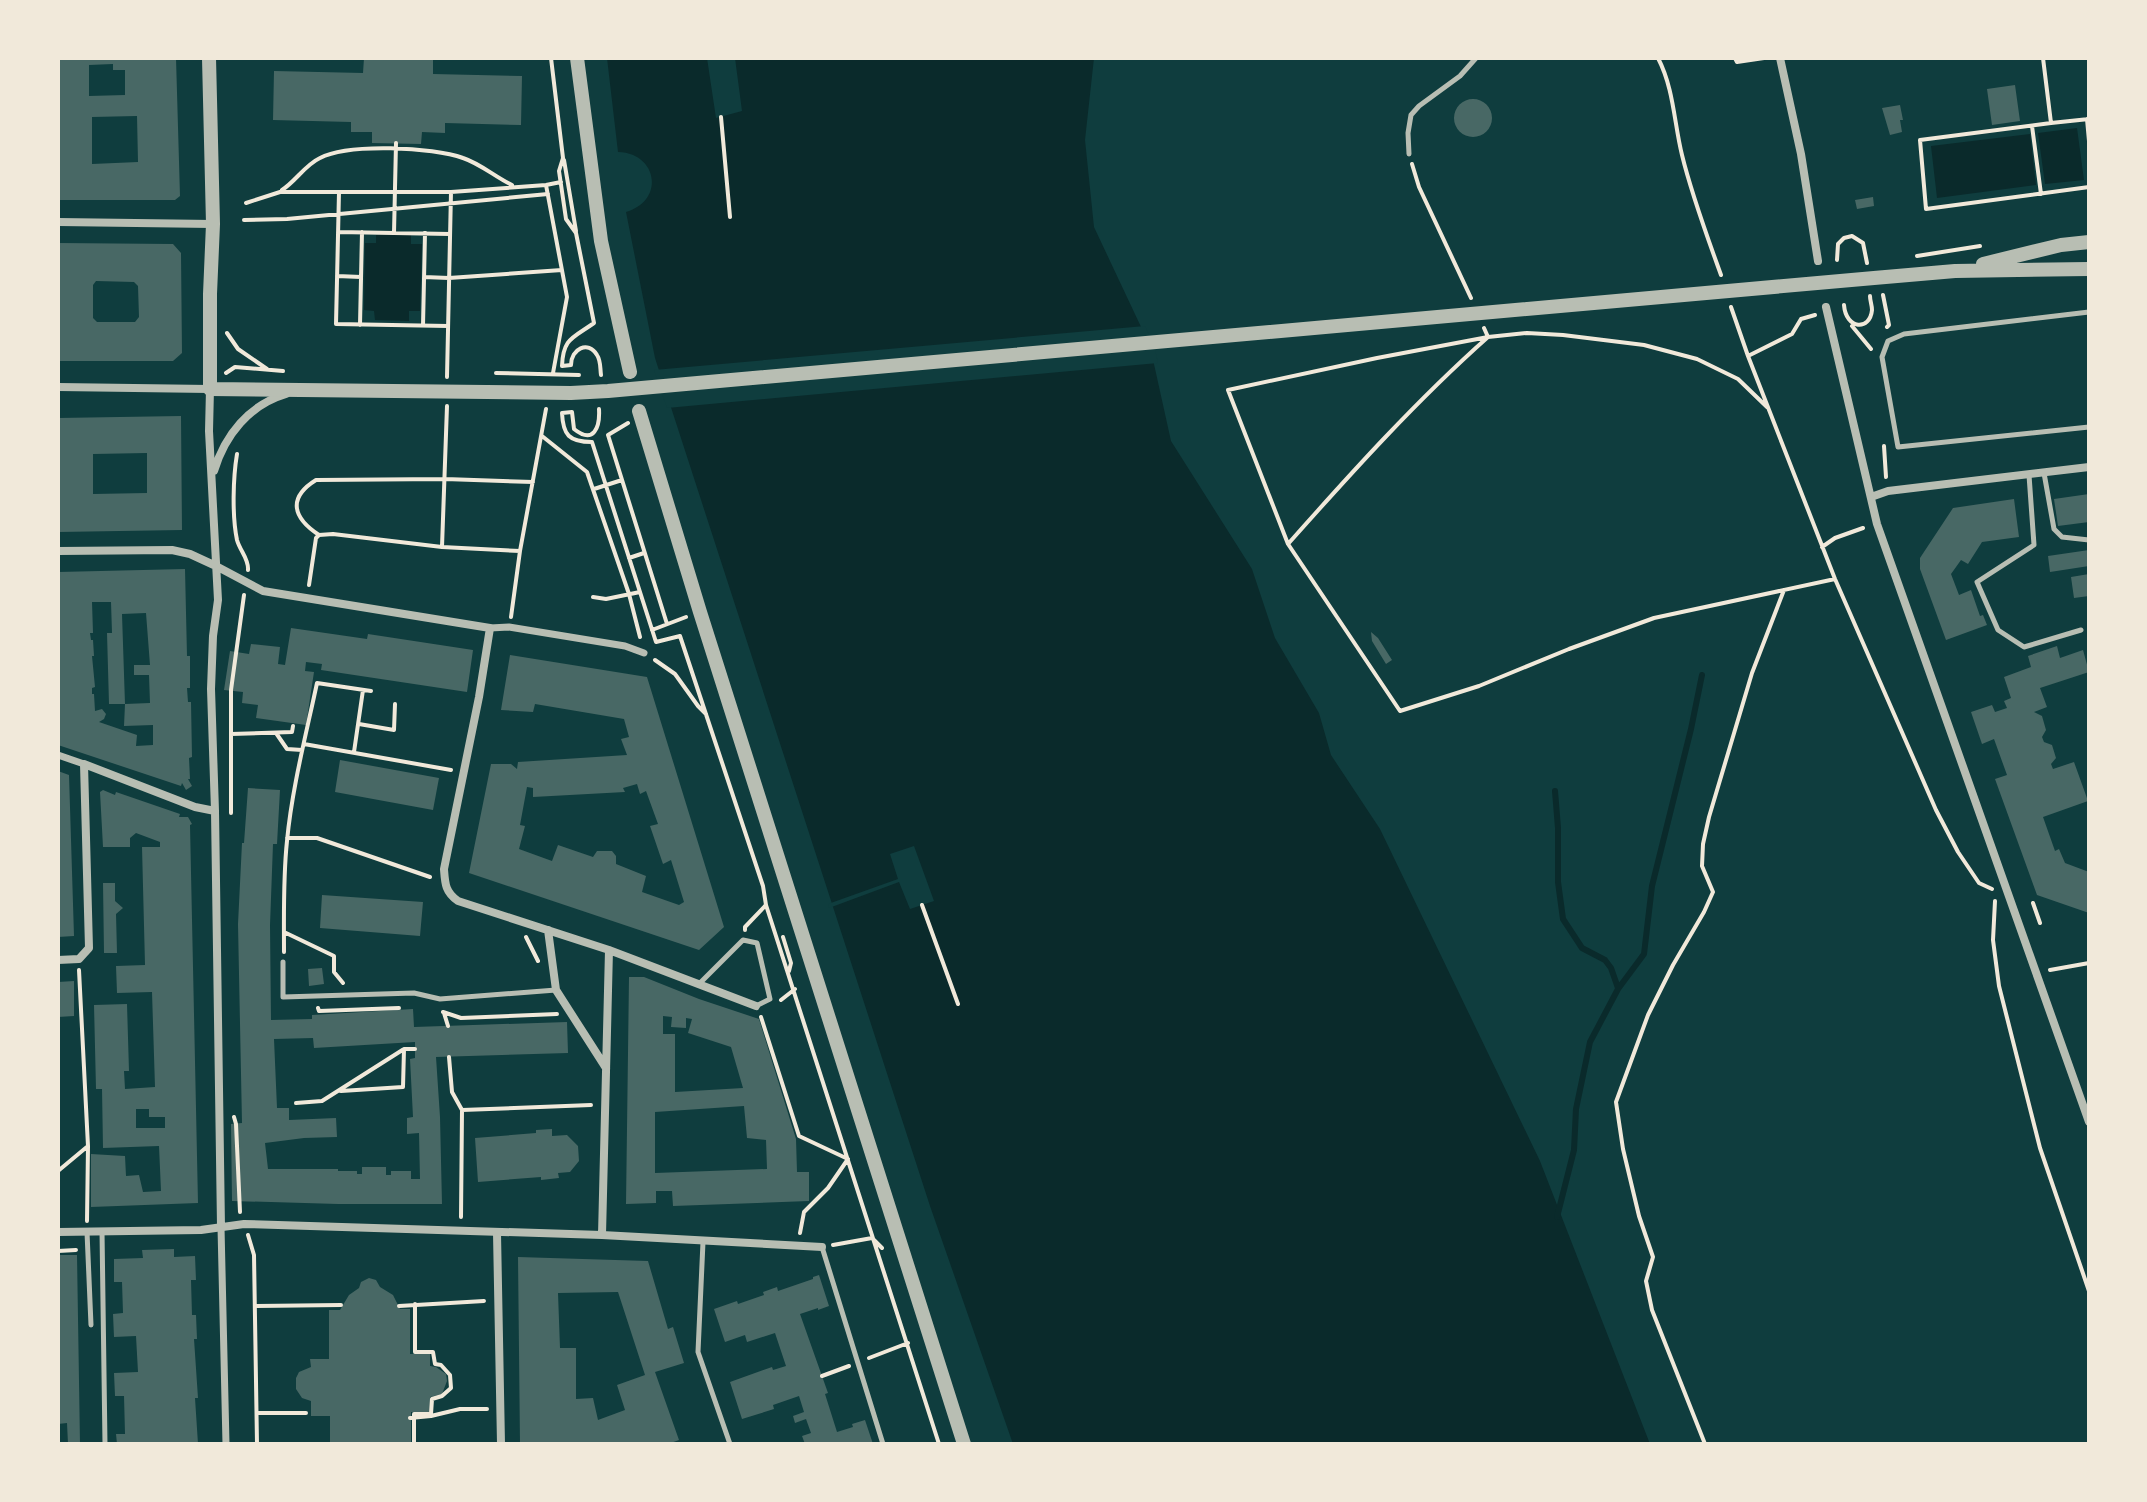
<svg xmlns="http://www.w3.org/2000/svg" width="2147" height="1502" viewBox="0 0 2147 1502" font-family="Cabin,sans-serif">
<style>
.water{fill:#0a2a2b}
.pier{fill:#0f3d3e}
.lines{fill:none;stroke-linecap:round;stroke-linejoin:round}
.stream{stroke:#0a2a2b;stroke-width:6}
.building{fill:#486865;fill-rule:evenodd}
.path{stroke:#f1e9da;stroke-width:4}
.service{stroke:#b8beb3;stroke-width:5}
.pedestrian{stroke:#b8beb3;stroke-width:7}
.minor{stroke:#b8beb3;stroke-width:8}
.tertiary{stroke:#b8beb3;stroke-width:14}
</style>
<rect width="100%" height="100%" fill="#0f3d3e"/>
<path class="water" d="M607,58H1094L1085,140L1094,227L1150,346L1171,441L1252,569L1275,638L1319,713L1331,755L1380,829L1540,1161L1650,1444H1013L930,1206L655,358L626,212C665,201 658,153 618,152Z
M2077,128L2084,180L2045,184L2038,133Z
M2030,134L2036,185L1937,198L1931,146Z
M376,235H411V244H422L420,311H409V321L375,320L374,311L364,310L365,243H376Z"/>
<path class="pier" d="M707,58H735L742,111L716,118Z
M1145,326L1154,345L1158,363L667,408L654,370Z
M914,846L934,901L910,909L899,882L829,908L828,904L898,879L890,854Z"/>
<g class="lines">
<path class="stream" d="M1555,791L1558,828V882L1563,919L1582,948L1605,960L1611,968L1618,988
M1557,1217L1574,1150L1576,1109L1590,1042L1618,989L1644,954L1652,886L1691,729L1702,675"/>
</g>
<path class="building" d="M58,58H176L180,196L175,200H58ZM113,64V70H125V95L89,96V65ZM137,116L138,162L92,164V117Z
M364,58H433V74L522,76L521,125L445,123V133L422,132L421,144L372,143V132H351V122L273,120L274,71L363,73Z
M2015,85L2020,121L1992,125L1987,89Z
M1454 118a19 19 0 1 1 38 0a19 19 0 1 1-38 0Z
M1900,105L1903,120H1900L1902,132L1890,135L1882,108Z
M1873,197L1874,206L1857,209L1855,200Z
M58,243L173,244L181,253L182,353L173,361H58ZM96,281L134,282L138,286L139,317L135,322H97L93,318V285Z
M181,416L182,530L58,532V418ZM147,453V493L93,494V454Z
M2089,494V522L2058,526L2054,499Z
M2014,499L2019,537L1982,542L1968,564L1961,560L1951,574L1959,595L1971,590L1980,616L1983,615L1987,625L1946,640L1920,569V558L1953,508Z
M2089,550V566L2050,572L2048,556Z
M185,569L187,656H190V688H187L188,702H191L192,757L189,758L190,779H188L192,786L186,790L182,783L181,786L58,745V572ZM92,602H111L112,633H107L109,704H125L122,614L146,613L150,665H134V675H149L150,703L125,704L124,726L153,725V745L136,746L137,735L99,722L104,719L106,714L102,709L95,711L94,694H92V688L95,687L92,656H94L93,640H91L90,633H93Z
M2089,574V596L2074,598L2071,577Z
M291,628L367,639L368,634L473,650L467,692L321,670L322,664L306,662L305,671L314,672L306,725L256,718L258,705L242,703L243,692L224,690L230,651L249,654L251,644L280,647L278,664L285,665Z
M1371,632L1378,638L1392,660L1386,664L1372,641Z
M2057,646L2060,658L2083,650L2089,672L2040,688L2047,707L2034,712L2042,716L2046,730L2042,737L2044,742L2052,745L2056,758L2051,764L2053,769L2074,762L2088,801L2043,817L2055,851L2059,849L2065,863L2089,872V913L2037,895L1995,779L2007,775L1994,739L1982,744L1971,712L1992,705L1995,712L2007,708L2004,701L2011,698L2004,677L2031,667L2028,656Z
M510,655L647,677L724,927L699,950L469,873L491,764H511L517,769L518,762L627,755L621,739L629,737L624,719L535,704L533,712L501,710ZM637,784L640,794L646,791L658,824L650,826L663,864L671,860L684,902L679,905L642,892L646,876L616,864V856L612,851H597L593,857L558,845L552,861L519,849L525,826L520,825L527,787L533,788V797L625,792L623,788Z
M340,760L439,778L433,810L335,792Z
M58,771L69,775L74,936L58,937Z
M248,788L280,790L277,844H273L270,925L271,1020L312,1019V1015L413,1009L414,1027L567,1022L568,1053L436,1057L440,1117L442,1204H338L232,1201L231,1124L242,1123L238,924L242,843H244ZM313,1038L314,1048L415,1042V1058L410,1059L413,1117L407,1118V1134L419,1133L420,1179H411V1171H391V1175H386V1167H362V1174H357V1171H338V1169H268L265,1143L304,1138L337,1137L336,1118L289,1120V1108H277L274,1039Z
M103,790L115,795L116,792L180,814L179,817H188L192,824L190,825L198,1203L91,1207V1154L125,1156L126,1176L139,1175L143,1192L161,1191L159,1146L103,1148L102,1089H96L94,1005L127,1004L129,1071H124L125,1089L155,1087L152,992L117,993L116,966L145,965L142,847H160V842L136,833L130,838V847H103L100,792ZM136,1109H149V1117H165V1128H136Z
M103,883H115V901L123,908L116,914L117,953H104Z
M322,895L423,902L420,936L320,928Z
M322,968L324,984L309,986L308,969Z
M629,977H644L699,999L759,1019L796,1139L797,1172H809V1201L673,1206L672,1191H656V1203L626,1204ZM663,1016L672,1017L671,1027L686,1028V1018L692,1019L688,1033L731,1047L743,1088L675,1092V1034H663ZM744,1106L747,1138L766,1140L767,1169L655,1173V1112Z
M74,981V1016L58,1017V982Z
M552,1129V1136L567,1135L578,1146L579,1161L570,1172L558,1173L559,1178L541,1180V1177L478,1182L475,1138L536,1133V1130Z
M174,1249V1257L195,1256L196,1280H191L192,1315H196L197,1339H194L198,1398H195L198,1444H117L116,1434H125L124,1396H115L114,1373L138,1372L136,1336L114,1337L113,1314L123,1313L122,1282H114V1259L143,1258L142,1250Z
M58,1255H77L80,1444H68L67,1423L58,1424Z
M518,1257L648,1261L668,1329L673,1327L684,1363L655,1372L679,1440L668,1444H520ZM618,1292L645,1375L617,1385L625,1410L598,1420L593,1398L576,1399V1348H560L558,1293Z
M819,1275L829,1306L818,1310V1308L800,1314L828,1393L825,1394L837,1432L853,1427L852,1424L865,1420L873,1444H805L802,1436L811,1433L806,1419L795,1423L793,1416L804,1412L799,1396L773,1405L774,1409L742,1419L730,1382L772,1367L773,1370L786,1366L775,1333L747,1342L745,1335L725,1342L714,1309L737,1301L738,1304L764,1295L763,1292L777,1287L778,1291L813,1279V1277Z
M369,1278L376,1280L380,1287L393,1295L400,1309H410V1354H430V1366L436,1367L446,1374L447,1381L442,1394L430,1397V1412H411V1444H330V1416H311V1401L302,1398L296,1389V1378L299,1372L311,1367L310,1359H329V1310H340L349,1295L359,1288L361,1282Z"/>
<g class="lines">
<path class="path" d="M551,58L563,158L559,171L566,219L576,233L594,323C573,338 563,338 562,366L571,365C571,349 588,340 597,355C601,361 600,368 601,375
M1658,58C1674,89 1674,123 1682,155C1692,196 1707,236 1721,275
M1735,58L1737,62L1764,58
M2043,58L2051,123L1920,140L1926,209L2089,187
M721,117L730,217
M2087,119L2089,141
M2051,123L2089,119
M2032,126L2041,194
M564,160L576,231
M1412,164L1419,187L1471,298
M546,185L567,297L553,373
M282,190C296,181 305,165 320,158C348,143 433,147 463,158C481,164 495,177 512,185
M339,192L336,324L448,326
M246,203L280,192H451L546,185L561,182
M244,220L287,219L548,194
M338,232L450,234
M394,233L396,143
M1917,256L1980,246
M1837,260L1838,244L1844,238L1852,236L1863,243L1867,263
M337,276L361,277
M424,277L449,278L562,270
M1883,295L1889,325L1887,327
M1844,305C1846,330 1870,331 1872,310C1872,305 1870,301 1870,296
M1731,307L1748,356L1835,579L1936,810L1958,852L1979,883L1992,889
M360,325L362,232
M423,326L425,233
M1852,326L1871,349
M1484,328L1488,337L1527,333L1563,335L1644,345L1697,359L1738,379L1767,407
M227,333L238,349L267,369
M1748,356L1792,334L1801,319L1815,315
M226,373L235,367L283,371
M496,373L579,375
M447,377L451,192
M599,409C600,427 594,445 574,429L572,412L562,413C563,435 569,442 592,442L656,642L680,636L763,886L766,905L939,1444
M628,423L608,435L667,624
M542,436L587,472L629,594L640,637
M1884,446L1886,477
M237,454C233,478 232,516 237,540C240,551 249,559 248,570
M594,489L622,480
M319,535C293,518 287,498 316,480L445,479L533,482
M1288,544C1352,472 1416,401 1488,337L1377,358L1228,390L1288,544L1400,711L1479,686L1569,649L1654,618L1835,579
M442,547L447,406
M1822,547L1835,538L1863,528
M629,558L644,553
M309,585L316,538L319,535L333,534L442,547L520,551
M593,597L606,599L640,592
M511,617L520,551L546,409
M652,630L686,617
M655,660L675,674L698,706L706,714
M359,724L394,730L395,704
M276,733L287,749L302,750
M231,734L292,732L293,726
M304,744L451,770
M354,752L363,690
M231,813V690L244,595
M287,838H317L430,877
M1995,901L1993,940L1999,986L2040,1148L2089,1291
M2033,903L2040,923
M922,905L958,1004
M745,930V927L766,905
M284,932L334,956V972L343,983
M526,937L538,961
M783,937L791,963L789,971
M284,952C284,915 283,878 287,841C292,788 306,735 317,683L371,691
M79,970L88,1146L87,1221
M2050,970L2089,963
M781,1000L795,989
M318,1008L319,1011L399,1008
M443,1012L461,1018L557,1014
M444,1013L448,1026
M761,1017L799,1136L848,1159L828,1188L804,1212L800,1233
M449,1057L452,1092L462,1110L461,1217
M341,1091L403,1087L404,1049
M296,1103L322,1101L404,1049H415
M462,1110L591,1105
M234,1117L236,1124L240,1212
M58,1171L88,1146
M248,1235L254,1255L257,1444
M833,1245L872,1238L882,1248
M58,1251L76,1250
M256,1306L341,1305
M399,1306L484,1301
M869,1358L908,1343
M822,1376L849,1366
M257,1413H306
M410,1418L431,1416L460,1409H487
M414,1444V1414H431L432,1399L442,1396L451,1388L450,1375L441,1365L435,1364L433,1352H415V1304
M1705,1444L1652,1310L1646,1281L1653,1257L1639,1216L1623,1149L1616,1102L1648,1015L1673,965L1704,912L1713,892L1702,866L1703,844L1709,817L1752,673L1784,590"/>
<path class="service" d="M1409,154L1408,133L1411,115L1419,106L1460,76L1476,58
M2089,312L1904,334L1888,341L1882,357L1898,447L2089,427
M2044,473L2054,529L2062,537L2089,540
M2029,475L2034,545L1977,582L1998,630L2024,647L2081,630
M283,962V997L414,993L440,999L556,990
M699,984L743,940L757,943L770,999L756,1006
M102,1231L105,1444
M87,1232L91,1325
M703,1242L698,1352L730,1444
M822,1247L883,1444"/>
<path class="pedestrian" d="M490,628L509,627L625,646L644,653
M58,755L84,764
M221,1227L226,1444"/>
<path class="minor" d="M1780,58L1801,154L1818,261
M58,222L213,224
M1826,307L1877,524L2089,1122
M58,387L210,389L209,431L218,600L213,636L211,689L215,811L221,1227
M214,471C225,435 249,405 286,394
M1871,497L1888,491L2089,467
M58,551L172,550L190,554L216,566L263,591L490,628L479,697L444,869C445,883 445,892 458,901L609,950L756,1006
M548,930L556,990L606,1068
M58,960L79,959L89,948L84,764L195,807L215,811
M58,1232L201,1230L244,1224L602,1235L822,1247
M497,1233L501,1444
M602,1235L609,950"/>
<path class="tertiary" d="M209,58L213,224L210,294V389L571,393L608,391L1874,278L1955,271L2089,269
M577,58L601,241L630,372
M1983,264L2061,245L2089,242
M639,411L700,612L964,1444"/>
</g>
<rect width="2147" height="1502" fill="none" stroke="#f1e9da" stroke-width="120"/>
</svg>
